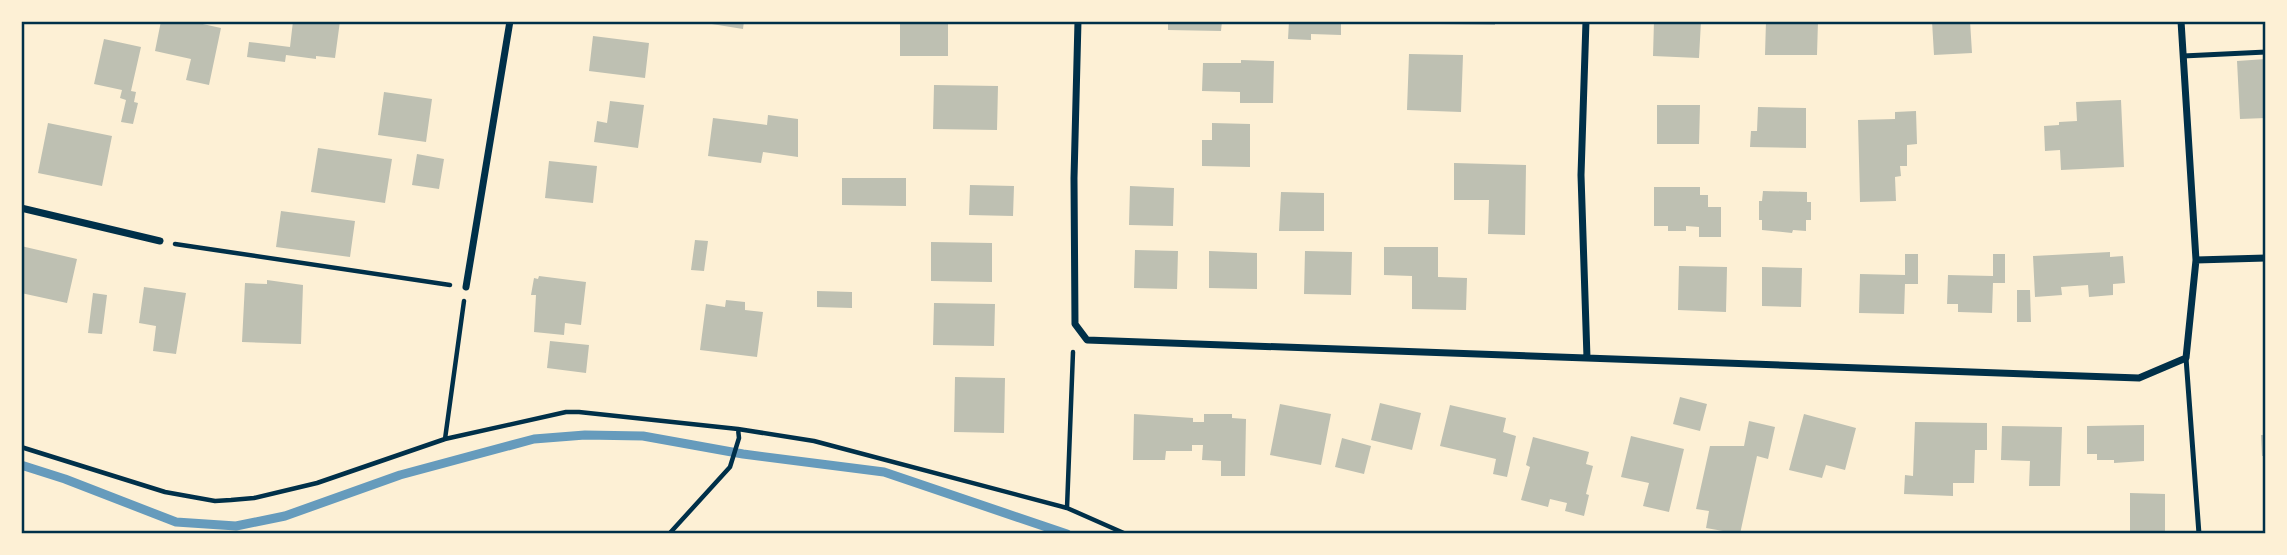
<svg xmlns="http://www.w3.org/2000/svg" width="2287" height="555" viewBox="0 0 2287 555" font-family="'Roboto Condensed',sans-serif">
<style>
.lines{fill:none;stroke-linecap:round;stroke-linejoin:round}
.stream{stroke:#669bbc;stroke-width:9}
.building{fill:#bec0b2}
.path{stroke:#003049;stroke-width:4.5}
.service{stroke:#003049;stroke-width:5}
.minor{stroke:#003049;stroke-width:7}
.neatline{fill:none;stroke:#003049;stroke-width:2.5}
</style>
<rect width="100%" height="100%" fill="#fdf0d5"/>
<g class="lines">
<path class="stream" d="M21,465L65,479L176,522L236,526L285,516L400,475L534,439L585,435L643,436L743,454L884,472L1067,534"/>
</g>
<path class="building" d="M161,21H189L221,28L209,85L186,80L191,59L155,51Z
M293,21H340L335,58L316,56V59L286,55L285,62L247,57L249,42L290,47Z
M693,21H744L743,29Z
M900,21H948V56H900Z
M1168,21H1222L1221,31L1168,30Z
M1289,21H1341V35L1311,34V40L1288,39Z
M1439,21H1495V25L1439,24Z
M1654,21H1701L1699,58L1653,56Z
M1766,21H1818L1817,55H1765Z
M1932,21H1970L1972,53L1934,55Z
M593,36L649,43L645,78L589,71Z
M104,39L141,47L131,91L136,92L134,102L138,103L133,124L121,122L126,100L120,98L122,90L94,84Z
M1409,54L1463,55L1461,112L1407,110Z
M2266,59V118L2240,119L2237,61Z
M1241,60L1274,61L1273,103H1240V92L1202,91L1203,63H1241Z
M934,85L998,86L997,130L933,129Z
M384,92L432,99L426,142L378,135Z
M2121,100L2124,167L2061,170L2060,150L2045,151L2044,126L2059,125V122L2077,121L2076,102Z
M610,101L644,105L638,148L594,142L597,121L607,123Z
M1657,105H1700L1699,144H1657Z
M1758,107L1806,108V148L1750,147L1751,131H1757Z
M1916,111L1917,144L1907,145V166H1900L1901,176L1895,177L1896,201L1860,202L1858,120L1895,119V112Z
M768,115L798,119V157L763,152L761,163L708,156L713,118L767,125Z
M48,123L112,136L102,186L38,173Z
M1212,123L1250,124V167L1202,166V140H1212Z
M318,148L392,159L385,203L311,192Z
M417,154L444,159L439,189L412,185Z
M549,161L597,166L593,203L545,198Z
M1454,163L1526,165L1525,235L1488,234L1489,200H1454Z
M842,178H906V206L842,205Z
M970,185L1014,186L1013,216L969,215Z
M1130,186L1174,188L1173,226L1129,225Z
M1654,187H1700V195H1708V207H1721V237H1699V227L1686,226V231H1668V226H1654Z
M1763,191L1807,192V202H1811V220H1806V231L1793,230L1792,233L1762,230V220H1759V201H1762Z
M1281,192L1324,193V231H1279Z
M281,211L355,221L350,257L276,247Z
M695,240L708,241L704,271L691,270Z
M931,242L992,243V282L931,281Z
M21,246L77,259L67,303L21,293Z
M1384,247H1438V277L1467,278L1466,310L1412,309V276L1384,275Z
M1135,250L1178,251L1177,289L1134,288Z
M1209,251L1257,253V289L1209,288Z
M1305,251L1352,252L1351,295L1304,294Z
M2110,252V257L2123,256L2125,283L2113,284V295L2089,297L2088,285L2061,287L2062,295L2035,297L2033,256Z
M1905,254H1918V284H1905L1904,314L1859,313L1860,274L1905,275Z
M1993,254H2005V283H1993L1992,313L1958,312V304H1947L1948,275L1993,276Z
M1679,266L1727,267L1726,312L1678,310Z
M1762,267L1802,268L1801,307L1762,306Z
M539,276L586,282L581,325L565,323L564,335L534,332L536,295H531L534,278L538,279Z
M267,280L303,285L301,344L242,342L245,283L267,284Z
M144,287L186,293L176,354L153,351L156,326L139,323Z
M2017,290H2030L2031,322H2017Z
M817,291L852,292V308L817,307Z
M93,293L107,295L102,334L88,333Z
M726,300L745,302V310L763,312L757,357L700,350L706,304L725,307Z
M934,303L995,304L994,346L933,345Z
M550,341L589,345L586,373L547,368Z
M955,377L1005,378L1004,433L954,432Z
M1680,397L1707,404L1700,431L1673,424Z
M1380,403L1421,413L1412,450L1371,440Z
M1280,404L1331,414L1321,465L1270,455Z
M1450,405L1506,418L1503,432L1516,436L1507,477L1493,474L1496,459L1440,446Z
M1134,414L1193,418V422H1204V414H1232V418L1246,419L1245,476H1221V461L1202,460L1203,445H1192V451H1166L1165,460H1133Z
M1804,414L1856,428L1845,470L1826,465L1822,478L1789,470Z
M1749,421L1775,427L1768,459L1757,456L1740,534L1706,528L1709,511L1696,509L1710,446H1744Z
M1915,422L1987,423V450H1975L1974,483H1953V496L1904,494L1905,475L1913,476Z
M2144,425V461L2114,463V460H2097V454H2087V426Z
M2002,426L2062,427L2060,486H2029L2030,461L2001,460Z
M2261,435H2266V456H2262Z
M1631,436L1684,449L1669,512L1643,506L1649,483L1621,477Z
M1533,437L1589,452L1586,464L1593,466L1586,494L1589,495L1584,516L1565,511L1567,503L1550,499L1548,507L1521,500L1530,467L1526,465Z
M1342,438L1371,446L1364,474L1335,467Z
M2130,493L2165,494V534H2130Z"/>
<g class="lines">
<path class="path" d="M175,244L450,285
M445,439L464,301
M21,447L165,492L215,501L231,500L254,498L317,483L445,439L566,412H579L738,429L814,441L1067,508L1126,534
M1067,508L1073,352
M669,534L730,467L739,438L738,429"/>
<path class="service" d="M2183,56L2266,52
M2186,358L2199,534"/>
<path class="minor" d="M1078,21L1074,178L1075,324L1087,340L2139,378L2186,358L2196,260L2181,21
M1586,21L1581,175L1587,358
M21,208L160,241
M2196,260L2266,258
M466,287L510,21"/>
</g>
<rect width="2287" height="555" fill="none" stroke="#fdf0d5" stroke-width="46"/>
<rect x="23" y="23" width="2241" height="509" class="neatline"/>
</svg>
